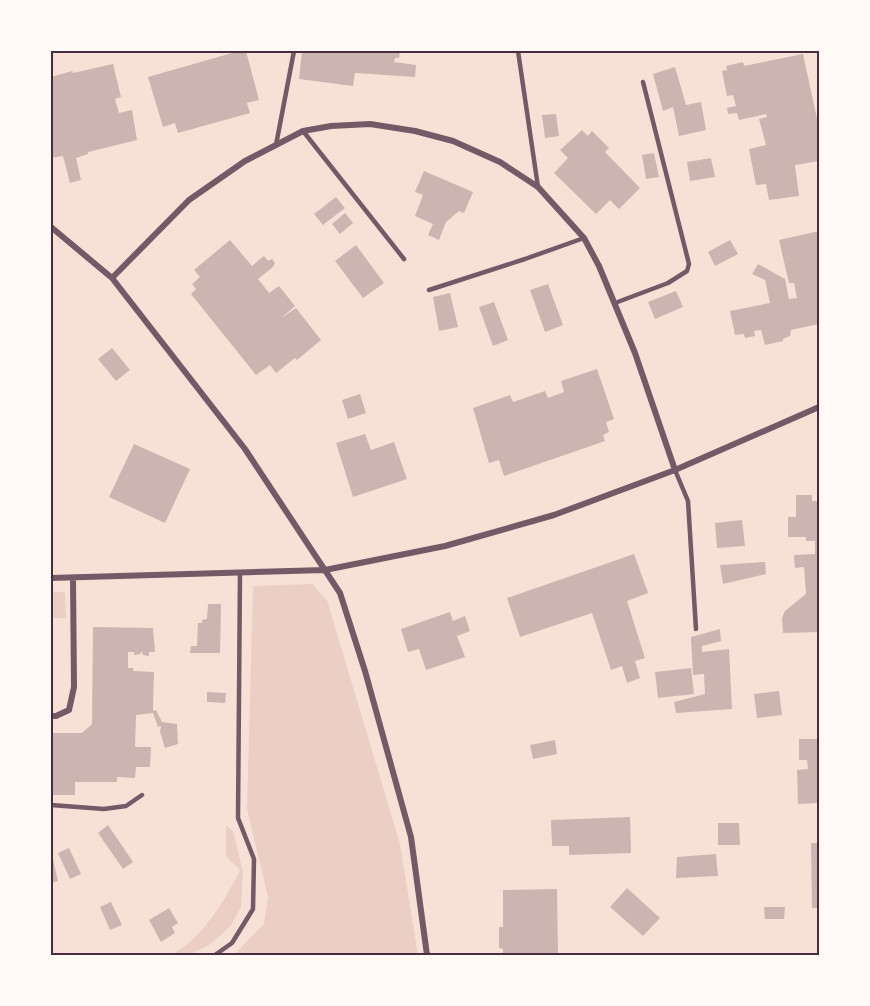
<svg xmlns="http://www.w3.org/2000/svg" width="870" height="1006" viewBox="0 0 870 1006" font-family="Lora,serif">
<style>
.green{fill:#ebcfc5}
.building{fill:#ccb4b1}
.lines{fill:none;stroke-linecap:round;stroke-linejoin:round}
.service{stroke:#755966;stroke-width:4.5}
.minor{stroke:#755966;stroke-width:6}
.neatline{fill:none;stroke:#4a2c40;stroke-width:2}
</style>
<rect width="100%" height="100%" fill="#f7e1d7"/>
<path class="green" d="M312,584L327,600L400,844L418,955H234L264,924L268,897L247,809L253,586Z
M51,592H65L66,618H51Z
M226,825L233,831L243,872L241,907L231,926L209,945L189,955H171C203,937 224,902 240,870L226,856Z"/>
<path class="building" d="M239,51H246L259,100L247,103L250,113L178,133L175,123L163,127L148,77Z
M302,51H400L399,58H395L394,62L416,65L415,77L355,73L353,86L299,79Z
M803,54L819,128V161L795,165L799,196L769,200L766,184L756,185L749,149L766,145L759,119L767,117L766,114L739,120L737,113L728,114L727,108L736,106L733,95L727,96L722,71L727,70L726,66L743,62L744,66Z
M113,64L121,97L115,99L119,113L132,110L137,140L88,152V154L76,158L81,180L70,183L63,156L51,158V77L72,71L73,73Z
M675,67L686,105L701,102L706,130L679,136L673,107L663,111L653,74Z
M556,114L559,136L545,138L542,115Z
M582,130L588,136L592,131L609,148L605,152L640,188L619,209L610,200L596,214L554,173L568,158L560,150Z
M654,153L659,177L646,179L642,155Z
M711,158L715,177L690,181L687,162Z
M424,171L473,192L464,213L459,211L446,222L439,240L428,235L433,224L415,216L423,195L415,192Z
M336,197L345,208L323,225L314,214Z
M345,213L353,223L340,234L332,224Z
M819,231V324L791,330L790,336L783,339V341L765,345L761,330L754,331L755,336L745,338L744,334L735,335L730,311L770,303L765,280L752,274L758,264L785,279L789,299L797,298L794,283H789L779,240Z
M230,240L252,266L264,256L268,261L272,259L275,263L273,267L258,279L269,293L279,286L295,306L281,318L296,308L321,340L297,360L295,358L276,373L270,365L256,375L191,294L196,289L192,284L200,277L194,270Z
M730,240L738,254L715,266L708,252Z
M356,245L384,283L363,298L335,261Z
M548,284L563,325L545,332L530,290Z
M676,291L683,307L655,319L648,302Z
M450,293L458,327L439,331L433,297Z
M494,302L508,340L493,346L479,307Z
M112,348L130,370L116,381L98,359Z
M597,369L614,419L606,422L609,432L603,435L605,441L504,476L499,460L489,463L473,408L510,395L513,402L545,391L548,398L564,392L561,381Z
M360,394L366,413L348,419L342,400Z
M365,434L371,450L394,442L407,479L353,497L336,443Z
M134,444L190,469L165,523L109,497Z
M796,495H812V501H819V632L783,633L782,618L785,611L806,594L804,567L795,568L794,555L815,554V541H806V537H788V517H796Z
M742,520L745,546L717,548L715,523Z
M634,554L648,593L627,601L645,658L635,661L640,678L627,683L622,666L611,670L592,613L520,637L507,598Z
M765,562L766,574L723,584L720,565Z
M208,604H221L220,653H190L191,646H197L198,623H202V620L207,619Z
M450,612L453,621L465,616L470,631L457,636L465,657L426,670L419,649L408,652L401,629Z
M93,627L153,628L155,652H149V656L143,655L142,652L140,654L134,655V652H128V668H133V671L154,672L153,711L156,710L162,722L177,724L178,744L165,748L160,732L161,726L158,727L153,713L136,715L135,747H151L150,767H136L135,778L117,777V782H75V795H51V733H82L92,724Z
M720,629L721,641L702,646V652L729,649L732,709L676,713L674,702L705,694L704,674L693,675L691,637Z
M691,668L694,694L658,698L655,672Z
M779,691L782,715L757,718L754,694Z
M207,692L226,693L225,703L207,702Z
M799,739H819V803L798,804L797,770L808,769L807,760H799Z
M555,740L557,754L533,759L530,745Z
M630,817L631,853L569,855V846H552L551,820Z
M718,823H739L740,845H718Z
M108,825L133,862L123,869L98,833Z
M811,843H819V908H812Z
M69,848L81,874L70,879L58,853Z
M51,851L58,881L51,883Z
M716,854L718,876L676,878L677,857Z
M627,888L660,918L643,936L610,907Z
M557,889L558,955H503V949L499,948V927H503V890Z
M111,902L122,925L110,930L100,907Z
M764,907H785L784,919H765Z
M169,908L178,923L172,927L175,933L161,942L149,920Z"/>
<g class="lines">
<path class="service" d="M518,51L538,187
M303,131L404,259
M276,145L294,51
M429,290L525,259L584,238
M615,303L668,283L687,271L689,264L643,82
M675,470L688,501L696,629
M51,805L104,809L126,806L142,795
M215,955L232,943L253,909L254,859L238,818L240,572"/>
<path class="minor" d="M51,227L112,278L245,449L340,593L365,671L411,837L427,955
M112,278L189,200L245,161L303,131L331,126L370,124L415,131L453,141L500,162L538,187L584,238L599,266L635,353L675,470
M51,578L325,570L445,546L554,515L675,470L819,407
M51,716H56L69,710L74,687L73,578"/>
</g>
<rect width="870" height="1006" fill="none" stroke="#fffaf5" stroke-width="105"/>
<rect x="52" y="52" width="766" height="902" class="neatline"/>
</svg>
